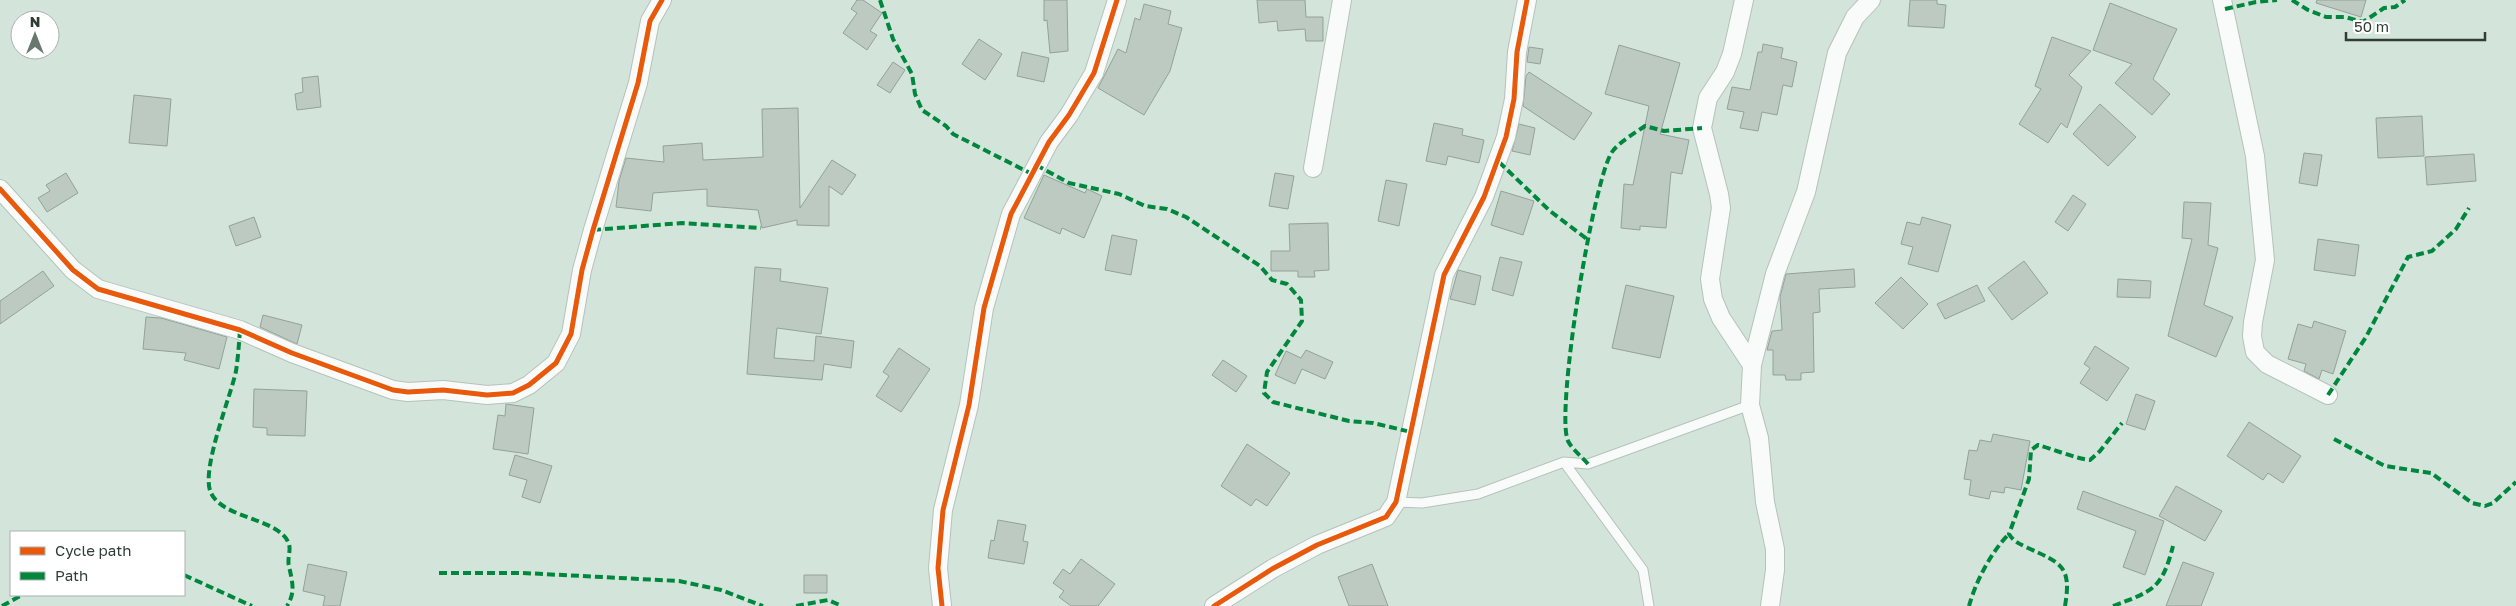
<svg xmlns="http://www.w3.org/2000/svg" width="2516" height="606" viewBox="0 0 2516 606" font-family="'Golos Text',sans-serif">
<style>
.building{fill:#bccac2;stroke:#93a199}
.lines{fill:none;stroke-linecap:round;stroke-linejoin:round}
.service-casing{stroke:#b5c2ba;stroke-width:11}
.minor-casing{stroke:#b5c2ba;stroke-width:20}
.service{stroke:#f8fbf9;stroke-width:9}
.minor{stroke:#f8fbf9;stroke-width:18}
.quiet{stroke:#00873e;stroke-width:4;stroke-dasharray:8 4;stroke-linecap:butt}
.cycleway-casing{stroke:#fff;stroke-width:8}
.cycleway{stroke:#e8590c;stroke-width:5}
</style>
<rect width="100%" height="100%" fill="#d3e5da"/>
<path class="building" d="M857,0H863L882,13L870,31L877,35L867,50L843,33L857,13L851,9Z
M1044,0H1067L1068,51L1050,53L1047,20L1044,21Z
M1257,0H1305L1306,17H1323V41H1306L1305,29L1278,31L1277,21L1259,23Z
M1910,0H1937V4L1946,5L1944,28L1908,26Z
M2317,0H2366L2361,17L2316,3Z
M2110,3L2177,29L2153,79L2170,94L2152,115L2115,83L2132,64L2093,50Z
M1144,4L1171,11L1168,24L1182,28L1170,71L1144,115L1098,88L1118,49L1126,53L1135,18L1140,20Z
M2052,37L2091,51L2069,75L2082,87L2067,128L2061,123L2048,143L2019,124L2041,89L2035,86Z
M979,39L1002,54L985,80L962,64Z
M1763,44L1783,48L1781,58L1797,62L1792,87L1783,85L1777,115L1762,112L1758,131L1740,128L1744,112L1727,109L1732,87L1750,90L1758,52H1762Z
M1619,45L1680,63L1660,134L1689,140L1682,174L1671,172L1666,228L1640,226V230L1621,228L1624,184L1633,185L1649,106L1605,94Z
M1529,47L1543,49L1540,64L1527,62Z
M1022,52L1049,58L1044,82L1017,76Z
M893,62L905,70L890,93L877,85Z
M1529,72L1592,113L1574,140L1523,106L1526,76Z
M318,76L321,107L297,110L295,94L303,92L302,78Z
M134,95L171,99L167,146L129,143Z
M2100,104L2136,137L2108,166L2073,134Z
M798,108L800,208L832,160L856,175L842,195L829,186V226L797,225V220L762,228L758,210L707,206V189L653,193L651,211L616,207L619,181L626,158L664,162L663,146L702,143L703,160L763,157L762,109Z
M2422,116L2424,156L2378,158L2376,118Z
M1434,123L1463,129L1462,135L1484,140L1479,163L1448,156L1446,165L1426,161Z
M1519,124L1535,128L1530,155L1512,151Z
M2304,153L2322,155L2317,186L2299,183Z
M2474,154L2476,181L2427,185L2425,157Z
M66,173L78,193L47,212L38,198L50,191L46,185Z
M1275,173L1294,176L1288,209L1269,206Z
M1044,175L1085,193L1087,189L1102,196L1084,238L1062,228L1060,234L1024,218Z
M1386,180L1407,184L1399,226L1378,221Z
M1501,191L1534,201L1523,235L1491,225Z
M2073,195L2086,204L2068,231L2055,222Z
M2184,202L2211,203L2208,245L2218,248L2204,305L2233,317L2216,357L2168,336L2192,239L2182,238Z
M254,217L261,237L236,246L229,226Z
M1922,217L1951,225L1938,272L1908,264L1913,247L1901,244L1907,222L1920,225Z
M1328,223L1329,270L1314,271L1315,277H1298V271H1271V251H1290L1289,224Z
M1112,235L1137,240L1131,275L1105,270Z
M2318,239L2359,245L2355,276L2314,270Z
M1500,257L1522,262L1513,296L1492,290Z
M2024,261L2048,293L2012,320L1988,288Z
M755,267L781,269L780,281L828,288L821,334L777,328L774,358L814,361L816,336L854,341L851,368L824,364L822,380L747,374Z
M1854,269L1855,287L1819,289L1820,312L1813,313L1814,372L1801,373V380H1786L1785,375H1773V350H1767L1772,331L1782,330L1780,297L1786,274Z
M1458,270L1481,276L1475,305L1450,299Z
M43,271L54,286L0,324V301Z
M1901,277L1928,304L1903,329L1875,303Z
M2118,279L2151,281L2150,298L2117,297Z
M1626,285L1674,296L1660,358L1612,348Z
M1977,285L1985,301L1945,319L1937,304Z
M263,315L302,325L297,344L260,327Z
M146,317L161,318L227,337L219,369L184,360L186,353L143,349Z
M2314,321L2346,331L2333,374L2322,370L2319,379L2304,371L2306,364L2288,359L2298,324L2312,328Z
M2095,346L2129,368L2107,401L2080,383L2090,368L2084,364Z
M899,348L930,369L901,412L876,396L889,376L883,372Z
M1306,350L1333,362L1325,379L1302,369L1295,384L1275,375L1286,351L1301,358Z
M1223,360L1247,376L1236,392L1212,375Z
M254,389L307,391L305,436L267,435V428L253,427Z
M2136,394L2155,401L2145,430L2126,424Z
M506,404L534,408L528,454L493,449L498,415L505,416Z
M2249,422L2301,456L2283,483L2268,473L2263,480L2227,456Z
M1993,434L2030,441L2021,490L2005,487L2004,493L1991,491L1989,499L1969,495L1971,480L1964,479L1969,450L1977,451L1980,440L1991,442Z
M1247,444L1290,473L1267,506L1256,499L1251,506L1221,486Z
M515,455L552,466L540,503L522,497L527,480L509,475Z
M2176,486L2222,511L2205,541L2159,516Z
M2083,491L2164,521L2145,575L2123,567L2136,531L2077,509Z
M998,520L1026,525L1023,541L1028,542L1024,564L988,558L991,540L994,541Z
M1081,559L1115,584L1098,606H1071L1059,597L1064,591L1053,583L1063,569L1070,574Z
M2183,562L2214,573L2201,606H2166Z
M308,564L347,572L340,606H323L325,596L303,591Z
M1372,564L1388,606H1349L1338,577Z
M804,575H827V593H804Z"/>
<g class="lines">
<defs>
<path id="service" d="M1564,462L1643,570L1649,606
M1396,502L1422,503L1478,494L1564,462L1588,464L1750,405"/>
<path id="minor" d="M1744,0L1732,54L1725,72L1708,98L1702,128L1719,194L1721,208L1710,279L1713,299L1721,318L1752,365L1750,405L1759,438L1765,502L1775,549V570L1770,606
M2222,0L2255,156L2265,260L2253,322L2252,336L2255,352L2267,364L2328,395
M1313,168L1342,0
M0,189L73,270L98,289L240,330L292,353L393,390L408,392L443,390L487,395L513,393L529,385L556,363L571,334L582,270L593,230L638,83L650,21L662,0
M1752,365L1775,274L1806,192L1837,53L1855,17L1871,0
M942,606L938,568L943,510L969,405L984,308L1011,214L1049,142L1069,115L1094,73L1117,0
M1214,606L1272,569L1317,545L1386,517L1396,502L1444,275L1484,197L1506,137L1514,99L1517,52L1527,0"/>
</defs>
<use href="#service" class="service-casing"/>
<use href="#minor" class="minor-casing"/>
<use href="#service" class="service"/>
<use href="#minor" class="minor"/>
<path class="quiet" d="M880,0L893,39L912,74L915,94L922,110L946,126L953,134L1032,174
M2292,0L2308,10L2326,17H2345L2363,22L2384,8L2395,7L2405,0
M2225,9L2256,2L2277,0
M1499,162L1550,211L1587,239
M1036,165L1069,183L1119,194L1145,206L1167,209L1186,217L1260,266L1272,280L1287,284L1301,300L1302,321L1267,372L1264,393L1273,402L1349,421L1373,423L1411,432
M593,230L682,223L761,228
M240,330C239,344 238,358 236,371C231,396 200,471 211,493C223,519 280,518 289,544C291,551 287,559 289,566C292,581 296,592 287,606
M2328,395L2366,337L2408,257L2432,251L2456,229L2469,208
M2334,439L2385,466L2431,473L2472,503L2485,506L2493,503L2516,482
M1588,464C1582,457 1572,449 1568,441C1555,413 1593,180 1612,152C1619,142 1635,133 1645,126L1664,131L1702,128
M439,573H523L679,581L721,590L763,606
M184,575L252,606
M2,606L22,595
M796,606L828,600L842,606
M1969,606C1976,581 1991,552 2009,534
M2065,606C2072,566 2061,563 2028,548C2020,544 2014,542 2009,534L2029,479L2031,450L2038,445C2053,449 2077,459 2090,460L2100,451L2122,423
M2113,606C2153,591 2162,589 2173,546"/>
<defs>
<path id="cycleway" d="M0,189L73,270L98,289L240,330L292,353L393,390L408,392L443,390L487,395L513,393L529,385L556,363L571,334L582,270L593,230L638,83L650,21L662,0
M942,606L938,568L943,510L969,405L984,308L1011,214L1049,142L1069,115L1094,73L1117,0
M1214,606L1272,569L1317,545L1386,517L1396,502L1444,275L1484,197L1506,137L1514,99L1517,52L1527,0"/>
</defs>
<use href="#cycleway" class="cycleway-casing"/>
<use href="#cycleway" class="cycleway"/>
</g>
<rect x="10" y="531" width="175" height="65" fill="#ffffff" stroke="#acb1af"/>
<rect x="20" y="547" width="25" height="8" fill="#e8590c" stroke="#acb1af"/>
<text x="55" y="556" font-size="15" fill="#303d36">Cycle path</text>
<rect x="20" y="572" width="25" height="8" fill="#00873e" stroke="#acb1af"/>
<text x="55" y="581" font-size="15" fill="#303d36">Path</text>
<g transform="translate(35 35)"><circle r="24" fill="#ffffff" stroke="#acb1af"/>
<path d="M0-4L9 19L0 12L-9 19Z" fill="#69786f"/>
<text y="-8" font-size="14" font-weight="bold" text-anchor="middle" fill="#303d36">N</text>
</g>
<path d="M2346 32v8h139v-8" fill="none" stroke="#303d36" stroke-width="2.5"/>
<text x="2354" y="32" font-size="15" fill="#303d36" stroke="#ffffff" stroke-width="4" paint-order="stroke">50 m</text>
</svg>
